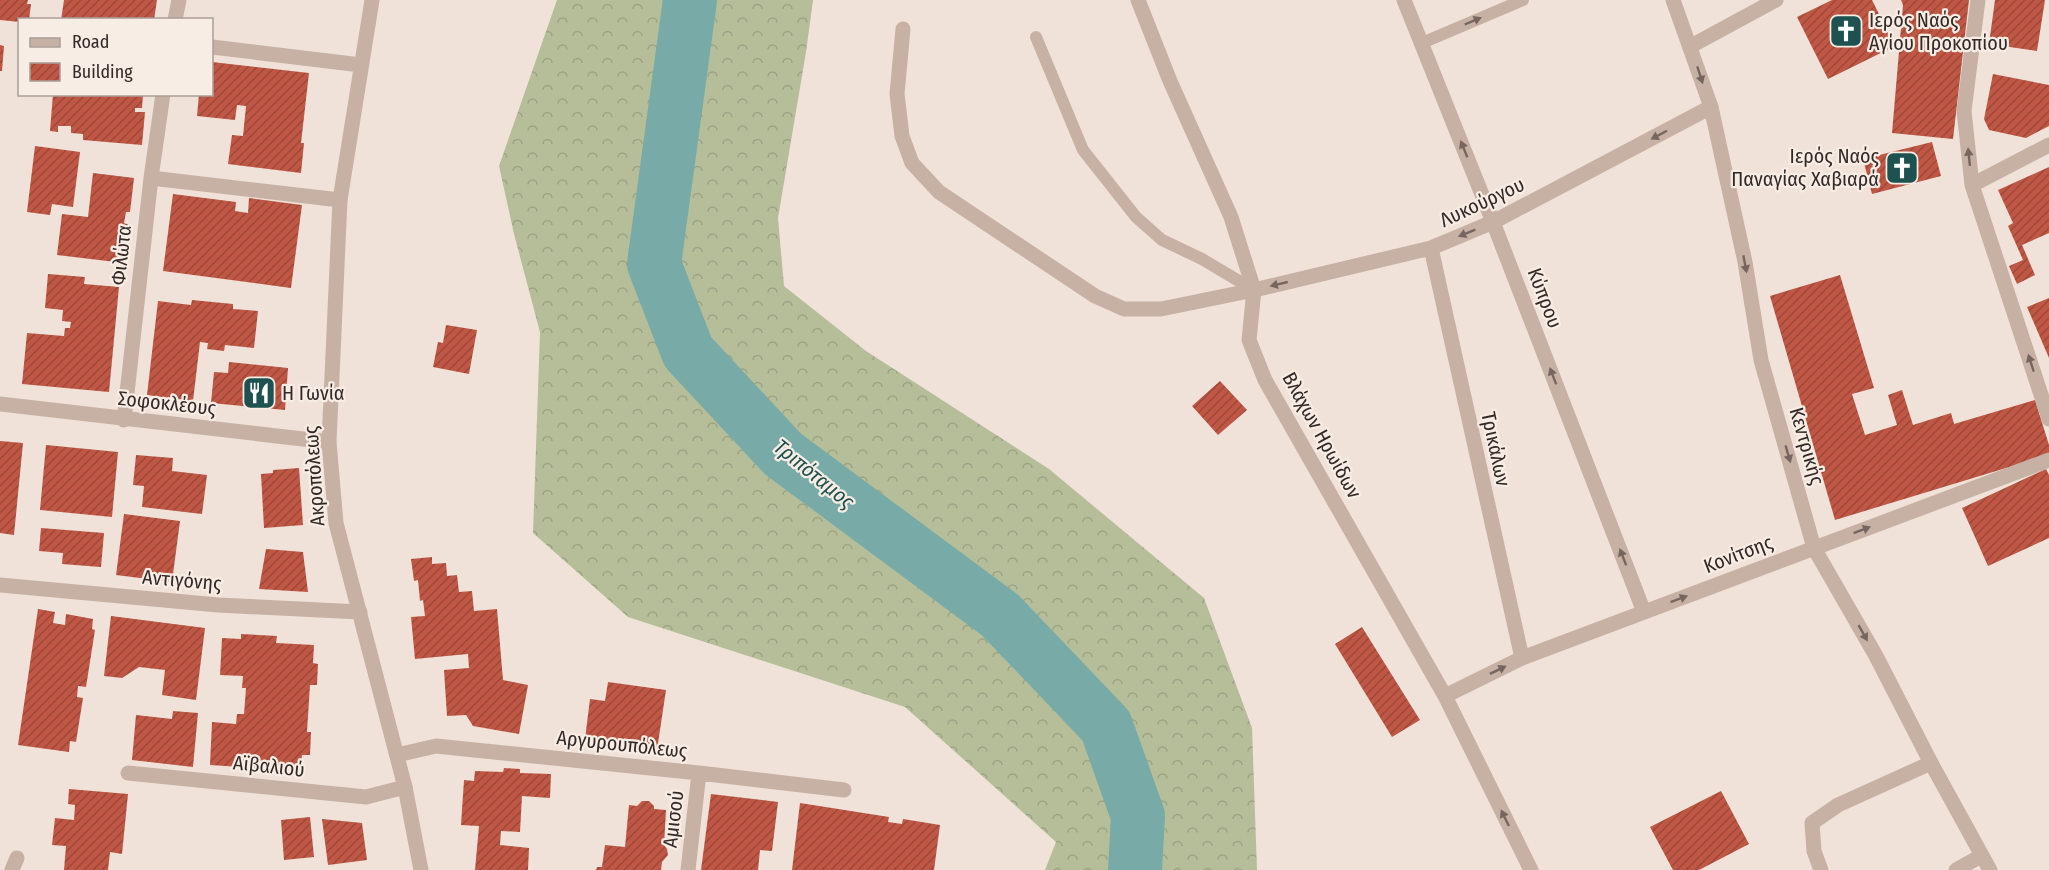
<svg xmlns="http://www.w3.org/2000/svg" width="2049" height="870" viewBox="0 0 2049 870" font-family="'Fira Sans Condensed',sans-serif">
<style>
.forest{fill:url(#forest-crowns)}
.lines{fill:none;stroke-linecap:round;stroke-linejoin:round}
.river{stroke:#78aba8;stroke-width:54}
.building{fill:url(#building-hatch)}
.service{stroke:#c7b1a5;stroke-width:12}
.minor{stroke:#c7b1a5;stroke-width:15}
.tertiary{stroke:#c7b1a5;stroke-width:15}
.oneway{fill:#76665f}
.labels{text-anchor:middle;stroke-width:4.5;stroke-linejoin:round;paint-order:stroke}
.poi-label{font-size:20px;fill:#332926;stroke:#f8ede4;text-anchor:start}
.street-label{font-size:20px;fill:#332926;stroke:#f8ede4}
.water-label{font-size:21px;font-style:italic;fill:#1d5250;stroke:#f8ede4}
</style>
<defs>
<pattern id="forest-crowns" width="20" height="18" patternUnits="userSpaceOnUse" patternTransform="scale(1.5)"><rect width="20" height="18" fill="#b5be99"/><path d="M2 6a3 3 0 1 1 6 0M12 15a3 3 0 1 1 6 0" fill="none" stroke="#9ca384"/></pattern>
<pattern id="building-hatch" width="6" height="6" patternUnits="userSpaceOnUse" patternTransform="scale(1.5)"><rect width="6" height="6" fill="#c05745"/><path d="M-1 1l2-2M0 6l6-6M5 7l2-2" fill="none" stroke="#9d4839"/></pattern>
</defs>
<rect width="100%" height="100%" fill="#f0e2d8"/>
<path class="forest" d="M557,0H813L806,52L778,218L784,286L866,351L1049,469L1204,598L1252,728L1257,870H1045L1056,842L905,707L628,617L533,533L540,332L514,234L499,166Z"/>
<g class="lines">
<path class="river" d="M690,0L654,264L688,352L783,454L1000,615L1106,726L1138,816L1135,870"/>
</g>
<path class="building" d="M0,0H28L27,4H31L29,20H20V22L0,20Z
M64,0H157L154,20H61Z
M1832,0H1872L1895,46L1828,79L1797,17Z
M1901,0H1969L1953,139L1892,133L1903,5Z
M1995,0H2045L2037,51L1989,44Z
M0,45L4,46L2,71H0Z
M212,62L309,73L301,143H304L301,173L228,164L232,135L243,136L246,106L237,105L235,120L197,116L199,94H212Z
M1993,74L2049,85V126L2026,138L1989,130L1984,119Z
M53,94H143L142,108H135V112H145L142,145L83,140V134L71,133V126H58V132L50,131Z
M1932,142L1941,176L1872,194L1863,159Z
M35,146L80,152L73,207L52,204L50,215L27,212Z
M2049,167V233L2022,245L2035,275L2017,284L2009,266L2023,260L2008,226L2013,223L1998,190Z
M93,173L134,178L130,212H126L124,223L129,225L124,263L57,255L62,214L88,217Z
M173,194L236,202L235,211L248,213L249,198L302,205L291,288L163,271Z
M48,274L85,277L84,284L119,287L109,392L22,384L27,333L64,336L65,328H70L71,322L62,321L63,310L45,308Z
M1840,275L1874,388L1852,394L1865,435L1897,425L1888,395L1902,390L1913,425L1951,413L1954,424L2035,400L2049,445V455L1835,520L1770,296Z
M2049,298V358L2027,307Z
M192,300L233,304V309L258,311L254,348L225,345L224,351L207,349L208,343L200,342L193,401L147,395L158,301L191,305Z
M446,325L477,330L469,374L433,367L438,342L443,343Z
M229,362L288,368L285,410L211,403L214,372L228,373Z
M1220,381L1247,410L1218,435L1192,406Z
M0,441L23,443L14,535L0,533Z
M46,445L118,452L112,517L40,510Z
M136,455L173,458L172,471L207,475L202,514L142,507L144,486L133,485Z
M299,468L303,525L264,528L261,474L273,473V470Z
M2046,469L2049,475V538L1988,566L1962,508Z
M124,514L180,521L172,582L116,575Z
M41,528L104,533L101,567L62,564L63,553L39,551Z
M266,549L303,552L308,592L259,589Z
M432,557V564L446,563L447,576L457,575L459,592L472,591L474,611L497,609L503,680L528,685L519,734L473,726L466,715L447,716L444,670L469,668L468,654L415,659L411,617L425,616L423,600L420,601L418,580L414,581L411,559Z
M38,609L55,612L53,623L65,625L66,614L93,619L92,629L95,630L86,687L78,686L77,697L83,698L76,742L70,741L69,752L18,745Z
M111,616L205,628L196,700L162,695L165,670L139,667L122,678L104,676Z
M1362,627L1420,720L1392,737L1335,644Z
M241,634L277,636L276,643L314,645L313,663L318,664L317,685H310L307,732H311L310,755H302L300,771L210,765L212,722L236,724L237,714H244L246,688H242L243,676L220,675L222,638L241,639Z
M608,682L666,690L657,750L585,739L590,699L605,701Z
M173,711L198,713L193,767L132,760L136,715L172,719Z
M504,768L520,769V773L551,774L550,798L522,796L520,832L501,831L500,845L529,848L528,870H475L479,826L461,825L464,780L474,781L475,771L503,772Z
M69,789L128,794L122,854L110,852L108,870H64L66,846L52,845L55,818L74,820L75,805L68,804Z
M1721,791L1749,844L1699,870H1673L1650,827Z
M711,794L778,802L772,851L760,850L758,870H701Z
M642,801H649L654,806V809L666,810L664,845L667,849L668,855L662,862L661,870H596L597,867H602L605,845L625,847L629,805L637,806Z
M800,803L889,817L888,822L902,824L903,819L940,825L934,870H792Z
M310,817L314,857L284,860L281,820Z
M322,819L362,823L367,860L328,865Z"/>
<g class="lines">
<path class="service" d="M1036,37L1083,150L1136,217L1162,240L1202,259L1254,290
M1422,43L1523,0"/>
<path class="minor" d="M1138,0L1170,81L1231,217L1254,290L1249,340L1265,380L1445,696L1531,870
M1404,0L1493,222L1644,612
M1978,0L1964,111L1972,185L2049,419
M175,20L179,0
M903,29L897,94L902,136L912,163L939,192L1095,296L1124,309H1161L1254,290L1431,248L1493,222L1711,107
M1691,46L1776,0
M212,47L361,65
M151,178L340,200
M1972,185L2049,145
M1431,248L1522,658
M0,404L329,442
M124,420L151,178L163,94
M0,585L218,605L360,612
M1445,696L1522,658L2049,460
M397,755L436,746L699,773L844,790
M128,773L366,797L405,787
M12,870L17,858
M688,870L699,773
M1821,870L1814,851L1812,823L1838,805L1931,763
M1956,870L1981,856"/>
<path class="tertiary" d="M372,0L340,200L329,442L336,523L405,787L421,870
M1673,0L1711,107L1745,262L1761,360L1814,548L1876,656L1931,763L1990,870"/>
</g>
<defs><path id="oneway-solid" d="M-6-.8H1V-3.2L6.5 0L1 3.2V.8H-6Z" transform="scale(1.5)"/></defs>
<g class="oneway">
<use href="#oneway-solid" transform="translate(1473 21) rotate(-23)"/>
<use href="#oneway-solid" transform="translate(1700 75) rotate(72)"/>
<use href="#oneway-solid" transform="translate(1659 135) rotate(152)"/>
<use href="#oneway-solid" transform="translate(1464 149) rotate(-112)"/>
<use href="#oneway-solid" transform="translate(1969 157) rotate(-96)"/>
<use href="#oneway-solid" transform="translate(1467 233) rotate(158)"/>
<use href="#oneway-solid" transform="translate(1745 264) rotate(79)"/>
<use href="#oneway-solid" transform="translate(1279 284) rotate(167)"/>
<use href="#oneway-solid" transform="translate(2031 363) rotate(-108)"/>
<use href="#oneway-solid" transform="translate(1553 376) rotate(-111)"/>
<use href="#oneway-solid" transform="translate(1788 454) rotate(74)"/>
<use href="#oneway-solid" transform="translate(1862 530) rotate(-21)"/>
<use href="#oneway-solid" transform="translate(1623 557) rotate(-111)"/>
<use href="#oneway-solid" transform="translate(1679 599) rotate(-21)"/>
<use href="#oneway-solid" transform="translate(1863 633) rotate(60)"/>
<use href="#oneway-solid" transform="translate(1498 670) rotate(-26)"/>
<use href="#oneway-solid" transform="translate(1505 818) rotate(-116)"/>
</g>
<defs>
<symbol id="church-square" viewBox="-11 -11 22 22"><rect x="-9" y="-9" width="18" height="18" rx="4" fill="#1d5250" stroke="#f8ede4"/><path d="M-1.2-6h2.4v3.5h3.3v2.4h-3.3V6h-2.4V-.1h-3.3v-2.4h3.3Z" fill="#fff"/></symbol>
<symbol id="restaurant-square" viewBox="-11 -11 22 22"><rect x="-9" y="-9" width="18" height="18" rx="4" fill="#1d5250" stroke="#f8ede4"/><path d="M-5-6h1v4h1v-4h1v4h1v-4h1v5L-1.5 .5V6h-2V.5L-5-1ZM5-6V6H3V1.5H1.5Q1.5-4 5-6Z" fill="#fff"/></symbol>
</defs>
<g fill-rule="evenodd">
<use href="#church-square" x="1827" y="12" width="38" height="38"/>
<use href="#church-square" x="1883" y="149" width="38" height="38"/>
<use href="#restaurant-square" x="240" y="374" width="38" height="38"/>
</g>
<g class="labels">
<g class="poi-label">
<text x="1869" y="27">Ιερός Ναός<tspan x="1869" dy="23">Αγίου Προκοπίου</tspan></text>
<text x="1879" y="163" text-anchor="end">Ιερός Ναός<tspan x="1879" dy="23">Παναγίας Χαβιαρά</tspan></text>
<text x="282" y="400">Η Γωνία</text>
</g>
<g class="street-label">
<text transform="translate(1482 202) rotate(-25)" y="7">Λυκούργου</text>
<text transform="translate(121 255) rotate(-84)" y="7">Φιλώτα</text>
<text transform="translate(1545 298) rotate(69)" y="7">Κύπρου</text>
<text transform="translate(167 403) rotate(6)" y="7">Σοφοκλέους</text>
<text transform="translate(1322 435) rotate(61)" y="7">Βλάχων Ηρωίδων</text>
<text transform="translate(1807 446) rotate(74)" y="7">Κεντρικής</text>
<text transform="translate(1496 449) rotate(78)" y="7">Τρικάλων</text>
<text transform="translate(314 476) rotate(-94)" y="7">Ακροπόλεως</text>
<text transform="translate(1738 554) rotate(-21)" y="7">Κονίτσης</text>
<text transform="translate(182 580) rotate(5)" y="7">Αντιγόνης</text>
<text transform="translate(622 744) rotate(6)" y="7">Αργυρουπόλεως</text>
<text transform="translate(269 766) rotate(6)" y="7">Αϊβαλιού</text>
<text transform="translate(673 819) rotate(-83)" y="7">Αμισού</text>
</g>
<g class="water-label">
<text transform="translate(814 474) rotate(39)" y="7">Τριπόταμος</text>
</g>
</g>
<rect x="18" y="18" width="195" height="78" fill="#f8ede4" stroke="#a99f98" stroke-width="1.5"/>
<rect x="30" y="38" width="30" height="9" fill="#c7b1a5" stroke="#a99f98" stroke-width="1.5"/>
<text x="72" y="48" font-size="18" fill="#332926">Road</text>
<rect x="30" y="63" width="30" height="18" fill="url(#building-hatch)" stroke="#a99f98" stroke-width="1.5"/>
<text x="72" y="78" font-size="18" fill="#332926">Building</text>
</svg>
